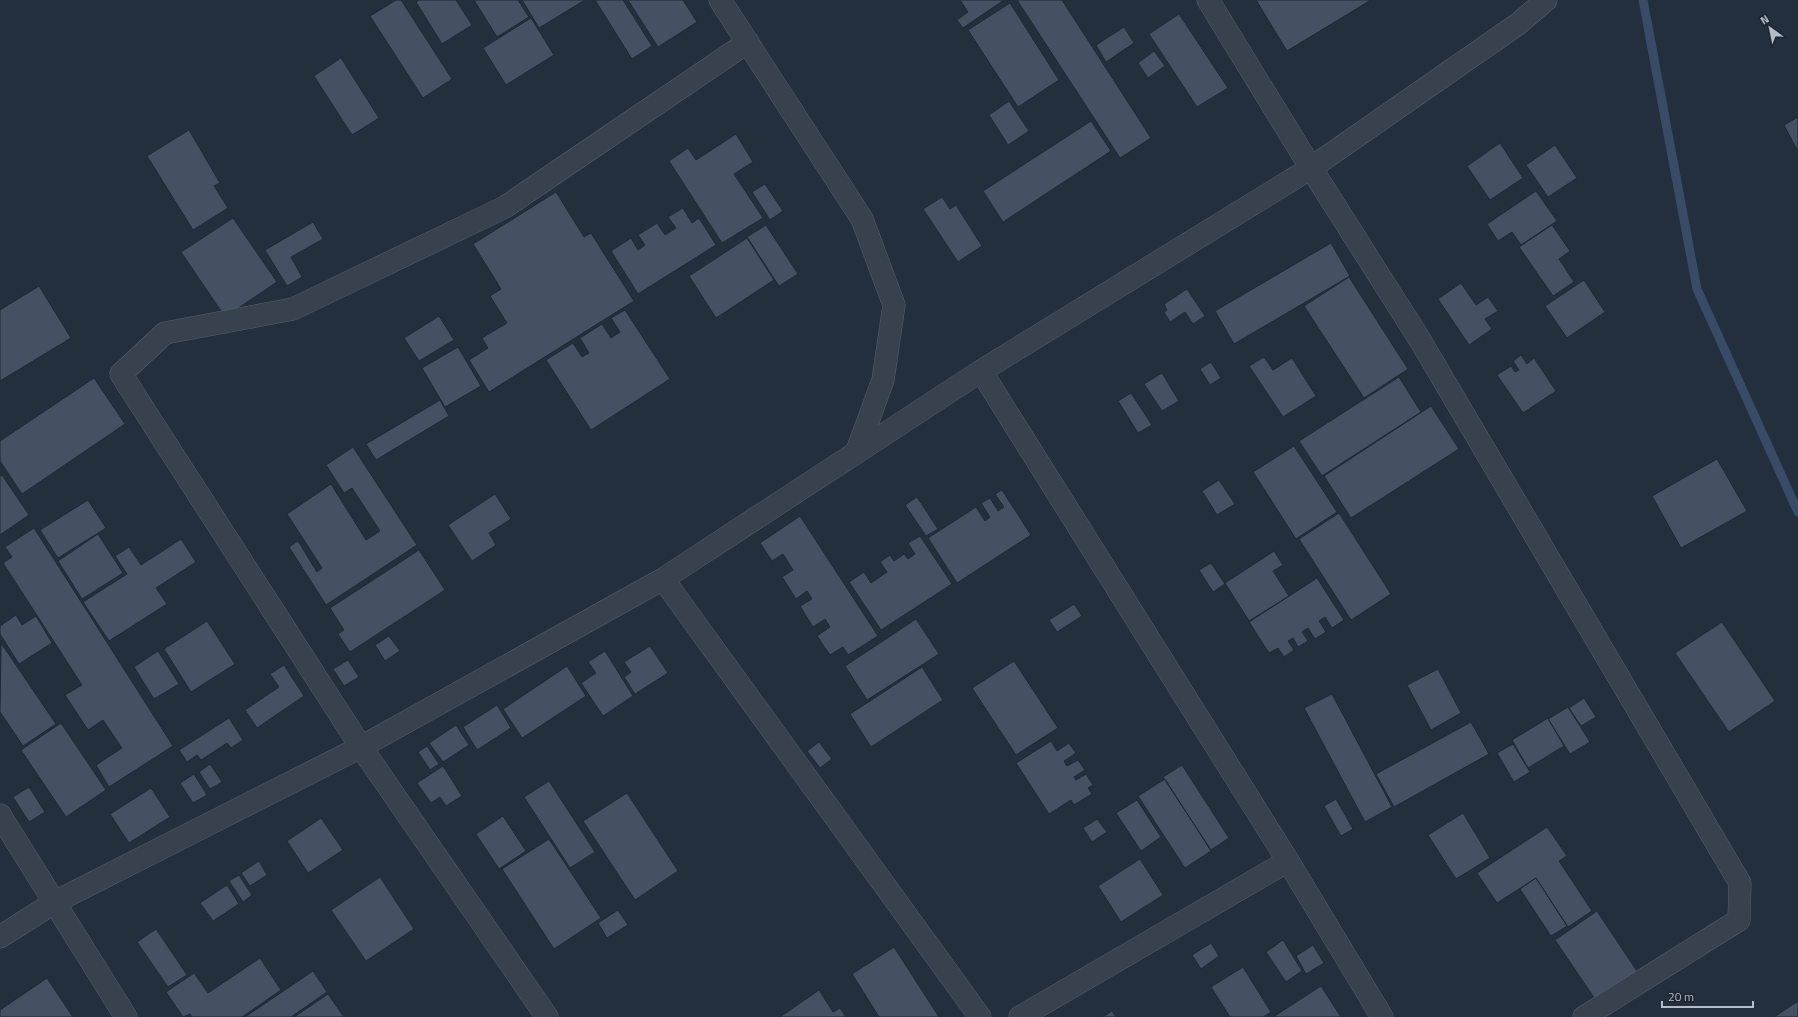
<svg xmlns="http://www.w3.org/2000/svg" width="1798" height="1017" viewBox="0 0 1798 1017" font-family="'Titillium Web',sans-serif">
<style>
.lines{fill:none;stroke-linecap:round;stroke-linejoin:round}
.stream{stroke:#394c67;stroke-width:9}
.building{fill:#455162;stroke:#1f2835}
.minor-casing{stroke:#565f6c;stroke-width:23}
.minor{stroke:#38414e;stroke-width:22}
</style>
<rect width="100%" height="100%" fill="#242f3e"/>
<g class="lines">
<path class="stream" d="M1643,0L1697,289L1798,512"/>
</g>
<path class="building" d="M396,0H401L452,79L423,98L370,16Z
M419,0H456L472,25L442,44L416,2Z
M474,0H518L529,17L497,37Z
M522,0H585L539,28Z
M595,0H623L652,46L632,59Z
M628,0H683L697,22L658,47Z
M960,0H1004L963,28L957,20L968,12Z
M1017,0H1062L1151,138L1120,158Z
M1256,0H1371L1287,51Z
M1010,3L1059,80L1018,107L968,30Z
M1179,14L1228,88L1197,107L1149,34Z
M531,18L554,55L506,85L483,48Z
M1124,27L1134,43L1106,62L1096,45Z
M1154,51L1165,66L1148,78L1138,63Z
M341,58L379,118L352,135L314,76Z
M1009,101L1029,131L1008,145L989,115Z
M1798,117V152L1784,125Z
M1091,121L1111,151L1003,222L983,191Z
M189,130L220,183L214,186L228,208L193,230L147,156Z
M736,134L753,162L734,174L763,218L722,243L669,161L688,148L696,160Z
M1500,143L1523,178L1490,200L1467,166Z
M1555,145L1577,178L1548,197L1526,165Z
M765,184L783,211L770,220L752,192Z
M1536,191L1557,221L1521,245L1512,232L1498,241L1487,224Z
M556,192L584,237L591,233L634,301L489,392L469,360L488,348L482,338L507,323L490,296L501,289L473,244Z
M942,197L950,209L956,205L982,246L958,262L923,209Z
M683,208L692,223L699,218L716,245L638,294L611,251L631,238L638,250L645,245L638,235L657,223L665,235L676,228L668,217Z
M233,218L277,282L225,317L181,252Z
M313,222L323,239L291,257L302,277L287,286L265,250Z
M766,225L798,274L779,286L747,237Z
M1552,225L1570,251L1559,259L1574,282L1553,296L1519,247Z
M747,238L774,280L716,318L689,276Z
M1331,243L1350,276L1234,344L1215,311Z
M1349,277L1408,369L1364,398L1304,306Z
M1584,280L1605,312L1567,338L1545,306Z
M1461,283L1476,305L1488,297L1498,311L1485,319L1492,329L1469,345L1438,299Z
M39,286L71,338L0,381V310Z
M1187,289L1205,316L1193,324L1185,312L1170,322L1164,312L1167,310L1164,304Z
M625,310L670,379L591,430L546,360L573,343L582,357L589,353L580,338L602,324L611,338L620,332L611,318Z
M439,316L454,340L419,361L404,338Z
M458,347L481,386L445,407L422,368Z
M1521,355L1527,364L1534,358L1556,391L1523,413L1497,375L1511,366L1515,372L1519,370L1513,361Z
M1264,357L1273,370L1292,358L1316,396L1283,417L1249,366Z
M1211,362L1221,378L1210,385L1200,369Z
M1162,373L1179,401L1162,411L1144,384Z
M1399,377L1421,412L1322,476L1299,441Z
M94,378L125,424L22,494L0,461V441Z
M1131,393L1152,425L1138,433L1118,401Z
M440,400L449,416L376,460L366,444Z
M1431,406L1459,449L1351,518L1324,476Z
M1294,446L1337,512L1296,539L1253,472Z
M353,447L417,545L326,605L289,547L298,541L317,572L322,568L287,514L331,484L366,540L380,531L352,488L344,493L326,465Z
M1717,459L1747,511L1681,548L1652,496Z
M2,475L29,515L0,535V476Z
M1219,480L1235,504L1217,515L1202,491Z
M1002,490L1031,535L957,583L928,538L976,507L985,521L990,517L981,503L990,498L998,511L1004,507L995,494Z
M495,494L511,519L489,533L496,545L472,561L448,525Z
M917,497L938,529L926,536L905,505Z
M88,500L106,528L58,558L40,530Z
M1339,513L1391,594L1351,620L1299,539Z
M800,516L878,636L848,655L843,647L830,655L817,636L830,627L825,619L813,627L800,606L812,599L807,591L796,599L782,577L793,570L783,554L772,561L760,543Z
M34,528L173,746L109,787L96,765L122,748L103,720L88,730L65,695L82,685L3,563L12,557L5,547Z
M98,534L123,573L82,599L58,561Z
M920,536L952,584L881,630L849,582L864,572L871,583L887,572L880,562L890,555L894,561L904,554L908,559L915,554L908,543Z
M181,539L196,562L156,588L167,604L109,641L83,602L127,574L115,556L129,547L141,565Z
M419,550L445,590L350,652L338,634L344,630L330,608Z
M1274,551L1283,565L1273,571L1289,596L1249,621L1225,583Z
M1211,563L1225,584L1213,592L1199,570Z
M1317,578L1344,620L1332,628L1325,617L1319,621L1326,632L1315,639L1308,628L1302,632L1308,641L1298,647L1293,638L1288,641L1294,650L1284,657L1278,648L1269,653L1249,622Z
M1074,604L1082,616L1057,632L1049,620Z
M16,615L22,625L36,616L52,643L19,664L0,634V626Z
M916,619L939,654L867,700L845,666Z
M207,621L235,664L191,692L164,649Z
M1722,622L1775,701L1729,732L1675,653Z
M389,636L400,651L385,661L375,645Z
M1,643L56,724L23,746L0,712Z
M650,646L668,673L635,694L624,677L631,672L624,662Z
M158,651L179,684L154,699L134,667Z
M605,651L633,696L603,716L581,683L596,673L588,662Z
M348,660L359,677L344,686L333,669Z
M1014,661L1058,728L1016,755L972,688Z
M284,665L304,696L257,728L245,710L279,687L270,674Z
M567,666L586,696L522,738L503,709Z
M922,667L943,700L871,747L850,714Z
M1438,669L1461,713L1431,730L1407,685Z
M1332,694L1392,807L1365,822L1304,708Z
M1584,698L1596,717L1581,726L1569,708Z
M497,705L511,728L477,750L463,727Z
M1568,707L1590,742L1570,754L1548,719Z
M229,718L243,740L231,748L227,743L201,760L197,755L187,762L179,750Z
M1548,718L1564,746L1528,768L1512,740Z
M1471,722L1489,754L1394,807L1376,774Z
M61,723L106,790L66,817L21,750Z
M456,725L469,745L443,762L429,743Z
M1051,741L1057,751L1069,743L1076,753L1064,761L1067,766L1078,760L1085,770L1074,777L1076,780L1086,774L1093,785L1088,788L1092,794L1074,805L1071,800L1049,814L1016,763Z
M819,742L832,759L820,768L807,751Z
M1513,744L1530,772L1514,782L1497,753Z
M427,746L439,764L430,770L418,752Z
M210,764L222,782L210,789L199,772Z
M1182,765L1229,838L1211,850L1163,777Z
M443,766L462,796L446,806L440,797L431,803L417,783Z
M194,774L207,795L193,803L180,783Z
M1165,779L1211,851L1185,868L1138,796Z
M549,781L595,852L570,868L524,797Z
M29,787L45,812L29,822L13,797Z
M151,788L170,817L129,843L110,814Z
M627,793L678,871L635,900L583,821Z
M1336,799L1353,829L1341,836L1324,806Z
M1137,800L1161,837L1141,851L1116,813Z
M1463,813L1490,858L1456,879L1428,835Z
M503,816L526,851L499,869L476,834Z
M321,818L343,850L308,873L287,841Z
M1097,819L1107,832L1092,842L1083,828Z
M1547,827L1567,856L1559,861L1592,911L1568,927L1536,878L1497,903L1477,873Z
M549,839L601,918L554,949L502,869Z
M1140,859L1163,895L1121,922L1098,886Z
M259,861L267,875L250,886L241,873Z
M239,875L252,895L243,902L229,881Z
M380,877L414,929L366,961L331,910Z
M1536,878L1567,926L1551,936L1520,889Z
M227,885L239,904L213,921L200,903Z
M618,910L628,925L607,938L598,923Z
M1597,911L1641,977L1599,1005L1555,940Z
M156,929L187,975L168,987L137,942Z
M1283,940L1302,971L1286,982L1266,952Z
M1211,943L1219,956L1201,969L1192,955Z
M1313,945L1324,963L1306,974L1296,956Z
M894,947L939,1017H879L852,974Z
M260,958L281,990L242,1017H192L190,1014L183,1017L166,992L194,973L208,993Z
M1243,967L1271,1012L1263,1017H1230L1211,987Z
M313,971L327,992L291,1017H245Z
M47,978L73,1017H0V1010Z
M1321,986L1341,1017H1273Z
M819,990L833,1012L840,1008L846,1017H780Z
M328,994L344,1017H294Z
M1798,1001V1017H1774Z
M1112,1011L1116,1017H1103Z"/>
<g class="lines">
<defs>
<path id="minor" d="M720,0L862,219L894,305L883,380L857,451
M1208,0L1311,168L1518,24L1546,0
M981,371L1288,861L1382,1017
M663,579L980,1017
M0,815L126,1017
M0,937L55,902L361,747L663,579L981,371L1311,168L1420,340L1740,883L1739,920L1584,1017
M547,1017L361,747L121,374L165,333L293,309L505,207L748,42
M1020,1017L1288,861"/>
</defs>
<use href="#minor" class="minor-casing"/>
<use href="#minor" class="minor"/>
</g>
<g transform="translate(1770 28) rotate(327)" stroke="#1d2633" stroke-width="3" paint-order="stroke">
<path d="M0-3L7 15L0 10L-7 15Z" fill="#b4bcc9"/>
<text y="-6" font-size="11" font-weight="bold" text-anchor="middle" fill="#b4bcc9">N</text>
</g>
<path d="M1662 1001v6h91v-6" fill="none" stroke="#b4bcc9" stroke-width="2"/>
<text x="1668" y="1001" font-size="12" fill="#b4bcc9" stroke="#1d2633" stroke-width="3" paint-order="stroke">20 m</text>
</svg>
